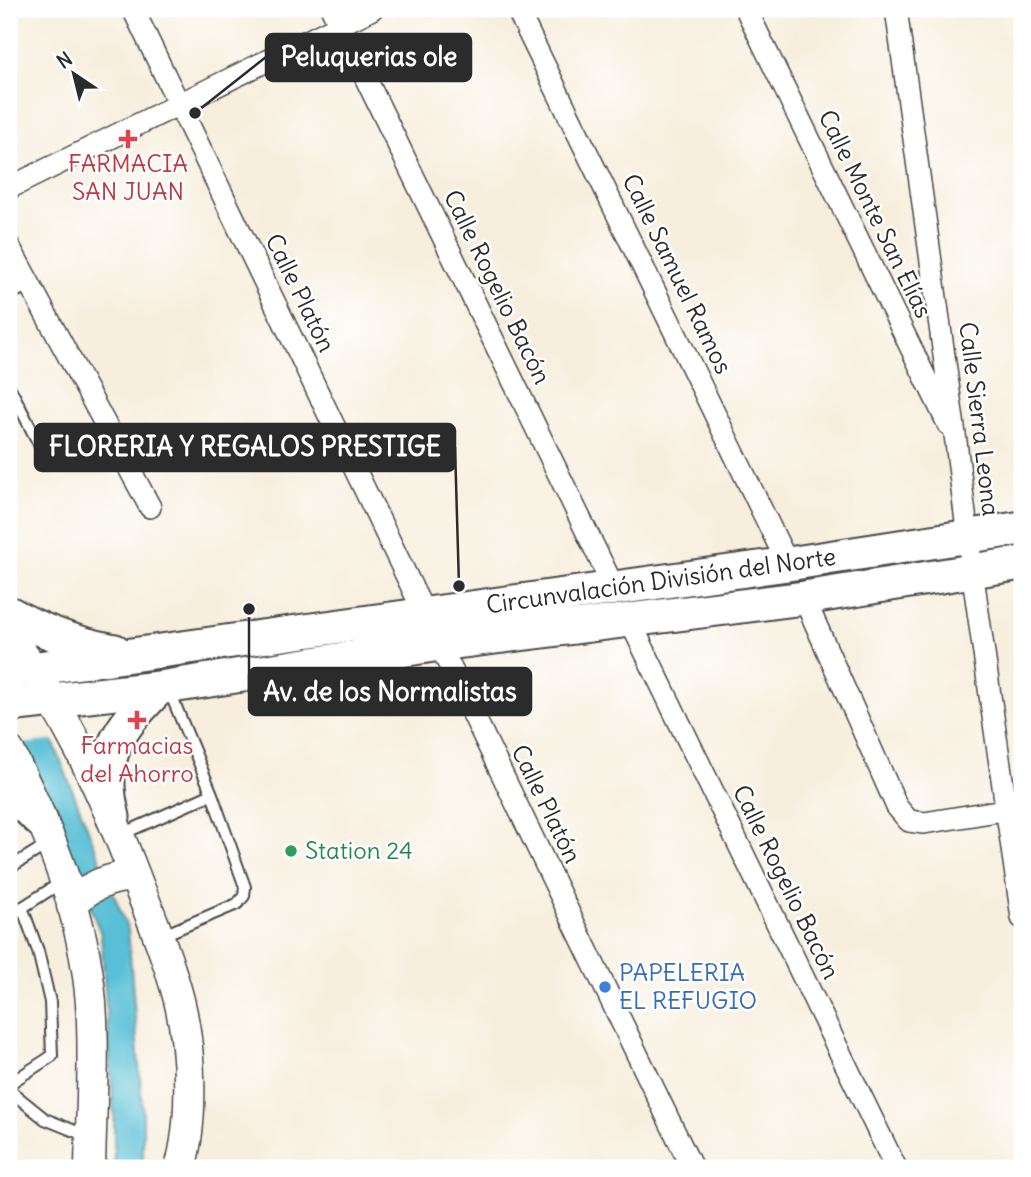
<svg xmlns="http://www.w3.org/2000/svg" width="1031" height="1177" viewBox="0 0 1031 1177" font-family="Delius,sans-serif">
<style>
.water{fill:#58bfd6;stroke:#427580;stroke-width:2}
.pier{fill:#f7eedd}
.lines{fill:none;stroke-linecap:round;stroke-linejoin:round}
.lane-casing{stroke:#4a4846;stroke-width:14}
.street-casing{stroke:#4a4846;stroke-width:24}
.secondary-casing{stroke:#4a4846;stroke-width:33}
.primary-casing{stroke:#4a4846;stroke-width:37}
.lane{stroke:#fff;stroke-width:10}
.street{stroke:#fff;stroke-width:21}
.secondary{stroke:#fff;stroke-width:30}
.primary{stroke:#fff;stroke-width:33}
.health-dot{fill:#e0444e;stroke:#fff;stroke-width:2.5}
.leisure-dot{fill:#2e9e5b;stroke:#fff;stroke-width:2.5}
.shop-dot{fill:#3f7fe0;stroke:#fff;stroke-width:2.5}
.labels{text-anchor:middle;stroke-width:5;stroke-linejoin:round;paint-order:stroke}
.health-label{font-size:24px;fill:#be3a42;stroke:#fff}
.street-label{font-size:24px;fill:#2b2b2b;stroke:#fff}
.leisure-label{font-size:24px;fill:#27864d;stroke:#fff;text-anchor:start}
.shop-label{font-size:24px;fill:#366cbe;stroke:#fff;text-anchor:start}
.leader{fill:none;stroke:#2b2b2b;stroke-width:2.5}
.callout-dot{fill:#2b2b2b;stroke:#fff;stroke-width:2.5}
.callout{fill:#2b2b2b;stroke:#2b2b2b;stroke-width:2.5}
.callout-label{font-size:26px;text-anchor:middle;font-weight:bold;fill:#fff}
</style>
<rect width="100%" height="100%" fill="#fff"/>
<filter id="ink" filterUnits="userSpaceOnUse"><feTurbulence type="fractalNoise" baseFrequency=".0143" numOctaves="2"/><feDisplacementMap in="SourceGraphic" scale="14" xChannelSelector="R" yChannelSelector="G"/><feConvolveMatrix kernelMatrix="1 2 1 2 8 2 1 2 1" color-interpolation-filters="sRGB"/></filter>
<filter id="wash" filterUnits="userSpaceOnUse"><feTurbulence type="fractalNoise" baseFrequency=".00686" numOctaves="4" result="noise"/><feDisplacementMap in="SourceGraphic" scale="28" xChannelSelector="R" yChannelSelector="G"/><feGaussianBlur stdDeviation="1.57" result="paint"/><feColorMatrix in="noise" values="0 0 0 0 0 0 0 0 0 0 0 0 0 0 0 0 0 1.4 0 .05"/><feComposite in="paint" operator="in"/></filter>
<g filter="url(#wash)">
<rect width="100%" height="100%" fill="#f7eedd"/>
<path class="water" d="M9,724L53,741L128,930L143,1115V1168H114V1115L101,934L28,751Z"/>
<path class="pier" d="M9,669L12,671L57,740L19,744L9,730Z"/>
</g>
<g filter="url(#ink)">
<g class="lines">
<defs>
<path id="lane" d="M9,295L31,284
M9,386L43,452L51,457L110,435
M120,835L212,794
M9,868L48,844
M9,916L62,882
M161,936L237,904L244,896L245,887L212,794L169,690
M9,1084L52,1056L50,1002L38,951L22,907
M9,1090L45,1119L87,1136"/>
<path id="street" d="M133,9L692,1168
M332,9L614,588
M517,9L788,564
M746,9L948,424
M896,9L956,442L972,570L1022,918
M9,188L372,9
M9,246L150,507
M804,598L897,807L909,821L924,823L1022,807
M629,619L896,1168"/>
<path id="secondary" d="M9,635C65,711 103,791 136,879C152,919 168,958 179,1000C191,1048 194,1120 180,1168
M9,751C49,829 84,914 91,1003C95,1057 91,1114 90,1168
M72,906C85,886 112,877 135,876"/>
<path id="primary" d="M9,613C42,632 77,644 115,651
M9,672L788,564L1022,528
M9,705L159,688L440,644L804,598L1022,563
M9,791L41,821
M113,817C97,755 118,730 159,688"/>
</defs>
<use href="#lane" class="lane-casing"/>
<use href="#street" class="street-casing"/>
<use href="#secondary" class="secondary-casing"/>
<use href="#primary" class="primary-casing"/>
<use href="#lane" class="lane"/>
<use href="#street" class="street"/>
<use href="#secondary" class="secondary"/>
<use href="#primary" class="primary"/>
</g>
</g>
<g class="health-dot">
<path d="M124.5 128.5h7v7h7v7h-7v7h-7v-7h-7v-7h7z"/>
<path d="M133.5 709.5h7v7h7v7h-7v7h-7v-7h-7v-7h7z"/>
</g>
<circle class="leisure-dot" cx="291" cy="851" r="7"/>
<circle class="shop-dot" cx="605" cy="987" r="7"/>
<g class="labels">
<g class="health-label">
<text x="128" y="172">FARMACIA<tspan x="128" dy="28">SAN JUAN</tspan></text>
<text x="137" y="754">Farmacias<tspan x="137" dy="28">del Ahorro</tspan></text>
</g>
<g class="street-label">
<text transform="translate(875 214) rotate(64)" y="8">Calle Monte San Elías</text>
<text transform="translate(677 274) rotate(64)" y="8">Calle Samuel Ramos</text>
<text transform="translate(497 287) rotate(64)" y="8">Calle Rogelio Bacón</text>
<text transform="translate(300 293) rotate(64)" y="8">Calle Platón</text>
<text transform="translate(979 419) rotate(83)" y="8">Calle Sierra Leona</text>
<text transform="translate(661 581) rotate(-8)" y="8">Circunvalación División del Norte</text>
<text transform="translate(546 804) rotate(64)" y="8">Calle Platón</text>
<text transform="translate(786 882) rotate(64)" y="8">Calle Rogelio Bacón</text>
</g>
<g class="leisure-label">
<text x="305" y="859">Station 24</text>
</g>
<g class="shop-label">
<text x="619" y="981">PAPELERIA<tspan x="619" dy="28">EL REFUGIO</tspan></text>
</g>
</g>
<path class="leader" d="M195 113L266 57M459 586L455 447M249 609L249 692"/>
<g class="callout-dot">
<circle cx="195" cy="113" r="7"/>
<circle cx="459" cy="586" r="7"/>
<circle cx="249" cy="609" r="7"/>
</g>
<g class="callout">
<rect x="266" y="34" width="205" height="47" rx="7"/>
<rect x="35" y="424" width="420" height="47" rx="7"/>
<rect x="249" y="668" width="282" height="47" rx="7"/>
</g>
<g class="callout-label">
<text x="369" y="66">Peluquerias ole</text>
<text x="245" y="456">FLORERIA Y REGALOS PRESTIGE</text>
<text x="390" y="701">Av. de los Normalistas</text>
</g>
<rect width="1031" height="1177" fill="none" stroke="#fff" stroke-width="35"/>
<g transform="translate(74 74) rotate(325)" stroke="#ffffff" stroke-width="5" paint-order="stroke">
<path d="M0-5L12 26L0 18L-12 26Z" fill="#2b2b2b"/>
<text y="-10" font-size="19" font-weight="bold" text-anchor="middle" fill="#2b2b2b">N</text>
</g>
</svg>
